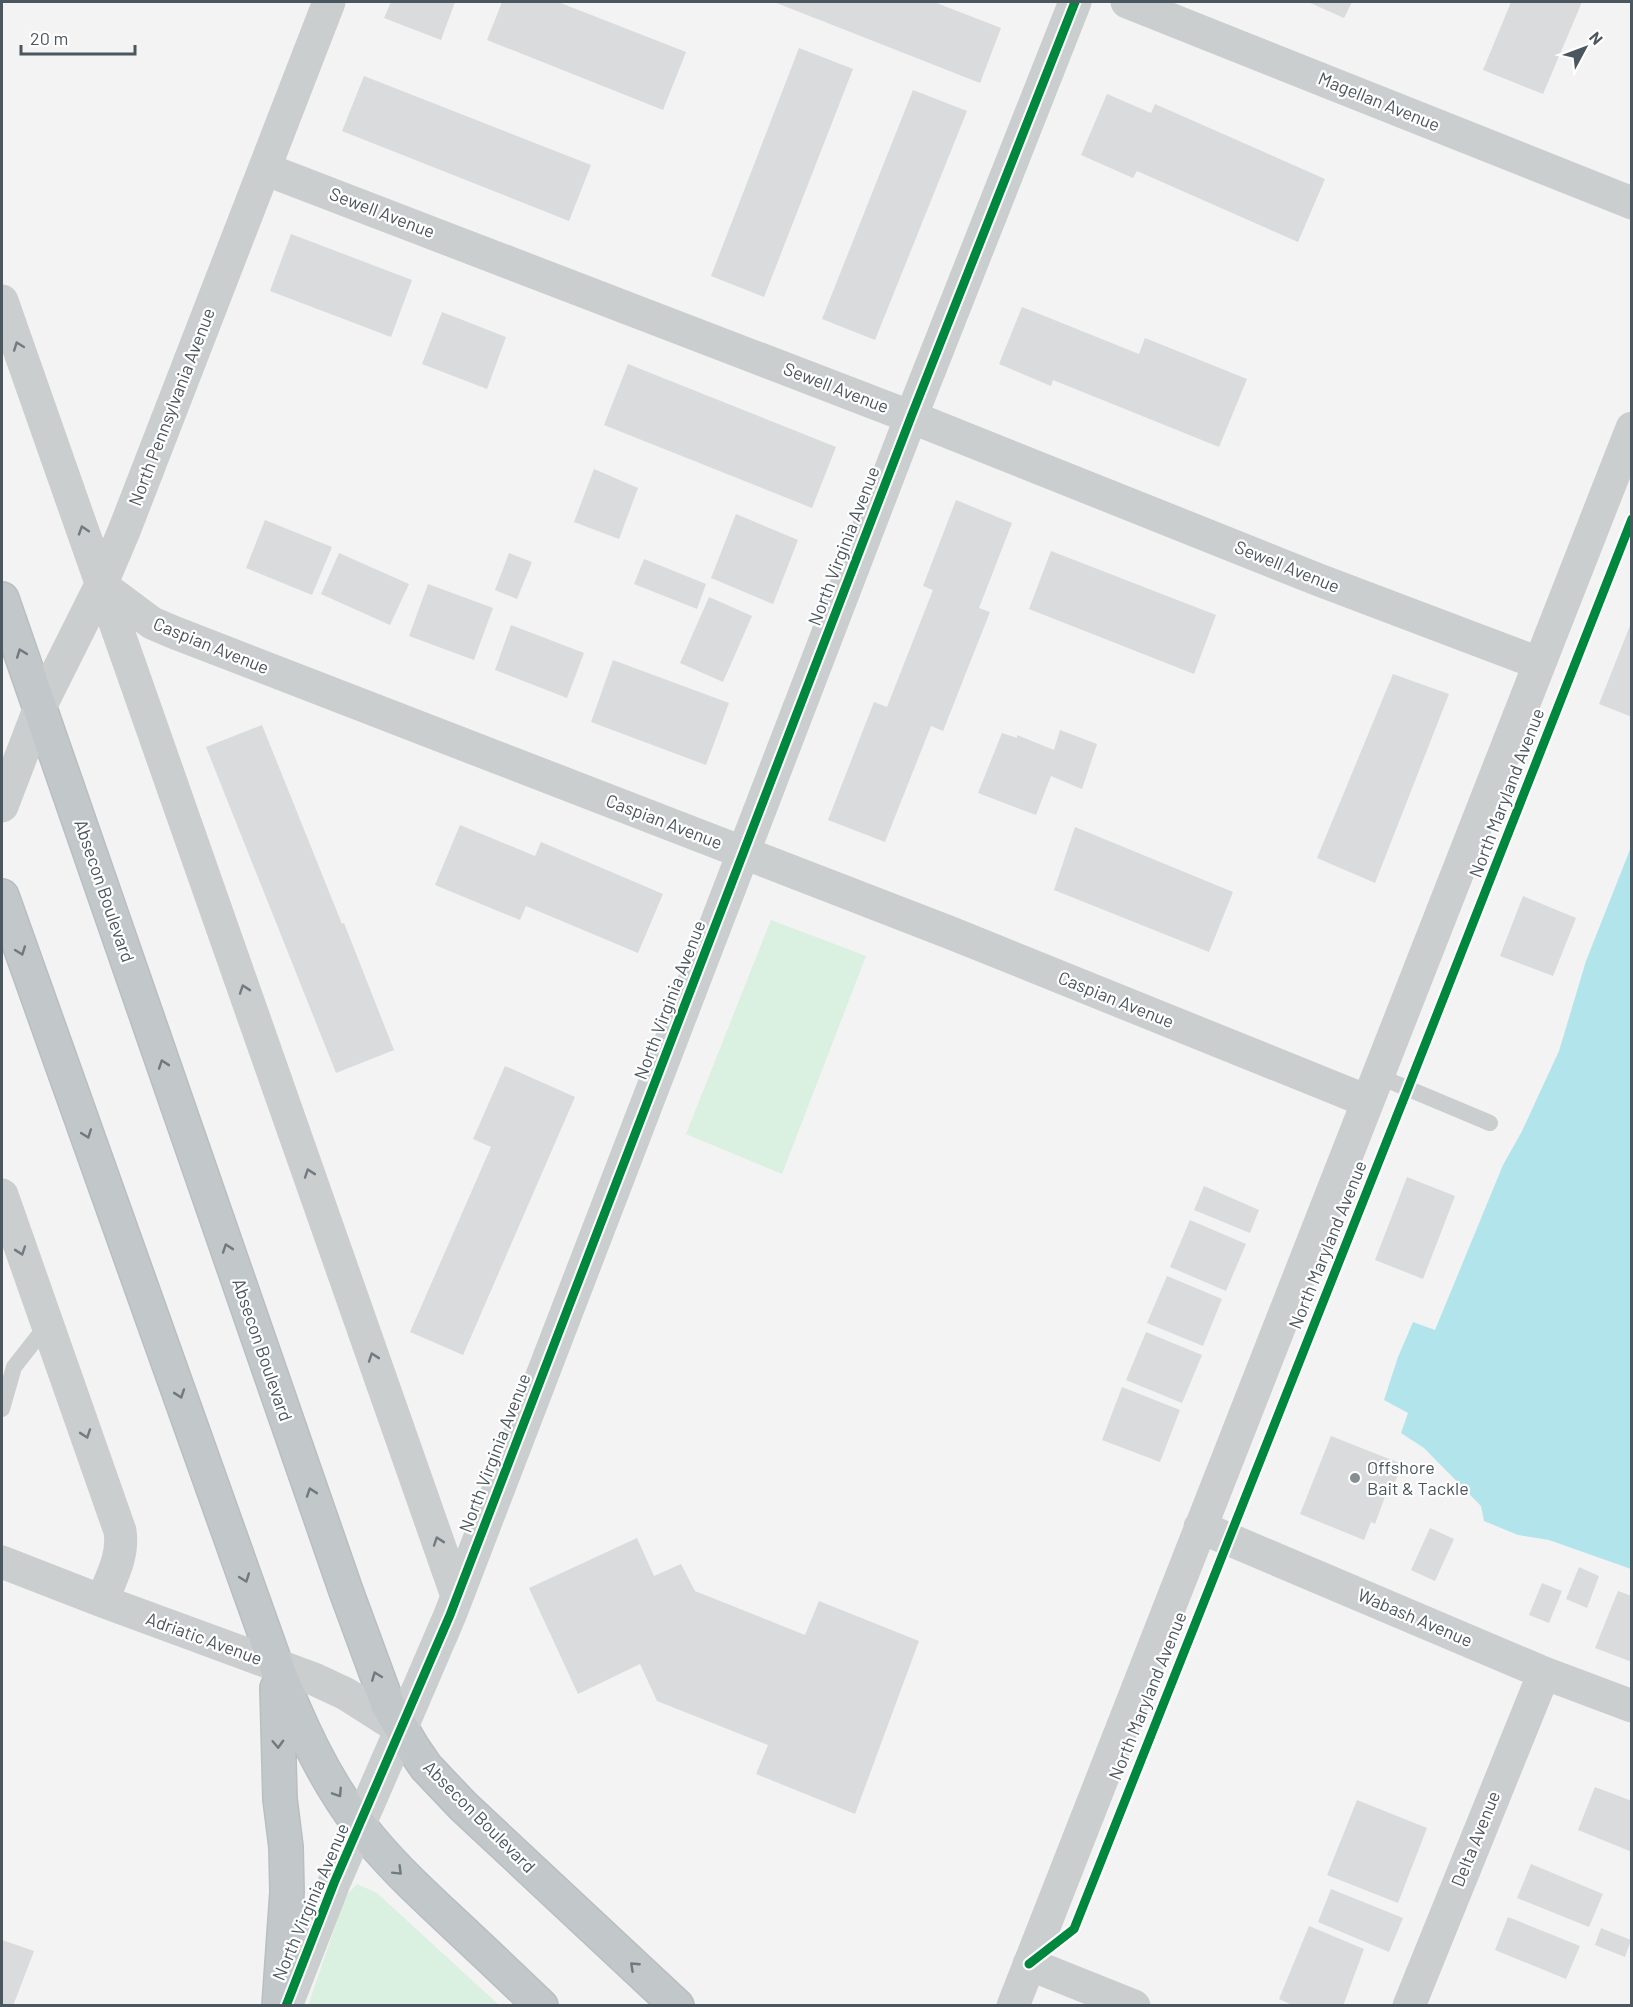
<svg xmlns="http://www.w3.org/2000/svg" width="1633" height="2007" viewBox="0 0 1633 2007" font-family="Barlow,sans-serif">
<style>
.green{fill:#daf0e0}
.water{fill:#b1e5eb}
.building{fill:#d9dbdc}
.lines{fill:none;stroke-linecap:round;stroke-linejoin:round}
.trunk-casing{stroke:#b9bec2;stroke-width:36}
.service{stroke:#cbcece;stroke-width:16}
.minor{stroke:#cbcece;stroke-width:33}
.tertiary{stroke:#cbcece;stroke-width:33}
.trunk{stroke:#c2c8ca;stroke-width:33}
.cycleway-casing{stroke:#fff;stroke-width:13}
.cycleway{stroke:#00873e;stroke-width:9}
.oneway{stroke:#717b80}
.oneway2{stroke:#6f797f}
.poi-dot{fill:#868e93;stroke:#fff;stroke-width:2}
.labels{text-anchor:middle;stroke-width:4.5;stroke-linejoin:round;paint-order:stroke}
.street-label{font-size:18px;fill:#4b575f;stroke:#fff}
.poi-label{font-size:18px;fill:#4b575f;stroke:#fff;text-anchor:start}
</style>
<rect width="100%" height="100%" fill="#f3f3f3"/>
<path class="green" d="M771,920L866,956L782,1174L686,1134Z
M357,1884L377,1893L499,2005L308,2006L345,1897Z"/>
<path class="water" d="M1631,847L1632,1569H1631L1549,1540L1518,1535L1484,1521L1481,1506L1424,1448L1401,1433L1408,1413L1384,1400L1398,1357L1413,1322L1435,1330L1503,1165L1522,1131L1559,1051L1586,961Z"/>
<path class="building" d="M391,2H455L441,40L384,18Z
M502,2H558L686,52L663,110L487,40Z
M774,2H934L1001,28L980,83Z
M1308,2H1352L1344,18Z
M1511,2H1582L1543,94L1483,70Z
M799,48L853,69L764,297L711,276Z
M364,76L591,165L569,221L342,131Z
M913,90L967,111L875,340L822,319Z
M1107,94L1151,113L1155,104L1325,179L1298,242L1137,171L1133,178L1081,155Z
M291,234L412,280L391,337L270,291Z
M1022,307L1139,354L1145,338L1247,379L1219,447L1053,380L1051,386L999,364Z
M442,312L506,337L487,389L422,364Z
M628,364L836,447L812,508L604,425Z
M594,469L638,488L619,539L574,522Z
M956,500L1012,523L979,608L990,612L943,731L931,726L885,842L828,820L874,702L887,707L933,590L923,586Z
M736,514L798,540L773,604L711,578Z
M265,520L332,547L312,595L246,568Z
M1051,551L1216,615L1194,674L1029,609Z
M339,553L409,584L390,625L321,594Z
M509,553L532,562L517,599L495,590Z
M644,559L706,584L697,609L634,584Z
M428,584L493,608L474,660L409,636Z
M709,597L752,616L723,682L680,663Z
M1631,623H1632V717L1599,704Z
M511,625L584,653L567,698L495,670Z
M613,660L729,703L706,765L591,722Z
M1393,674L1449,694L1375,883L1317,858Z
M262,725L342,924L344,923L394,1050L336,1073L206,747Z
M1060,730L1097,744L1082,789L1051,776L1036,815L978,793L1002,733L1017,738V735L1054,750Z
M460,825L535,856L541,842L663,894L638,953L526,906L520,920L435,885Z
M1075,827L1233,892L1209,952L1054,890Z
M1523,896L1576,918L1553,976L1500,956Z
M505,1066L575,1097L463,1355L410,1332L491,1147L473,1139Z
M1407,1177L1455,1196L1423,1279L1375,1260Z
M1204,1186L1259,1210L1250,1233L1194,1210Z
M1190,1220L1246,1244L1226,1291L1170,1267Z
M1167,1276L1222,1299L1203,1346L1147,1323Z
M1146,1332L1202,1355L1182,1403L1126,1380Z
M1122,1387L1180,1410L1160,1462L1102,1440Z
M1331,1436L1402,1464L1391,1493L1387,1491L1375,1524L1371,1522L1364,1540L1300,1514Z
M1430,1528L1454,1539L1435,1581L1411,1570Z
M637,1538L654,1576L681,1564L695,1591L805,1635L819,1601L919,1641L855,1814L756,1774L768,1745L657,1701L640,1664L578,1694L529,1588Z
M1579,1567L1599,1576L1587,1608L1566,1599Z
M1542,1583L1562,1591L1549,1623L1529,1615Z
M1618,1591L1632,1596V1662L1595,1648Z
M1595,1787L1632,1801V1852L1578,1830Z
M1357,1800L1427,1828L1398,1903L1327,1875Z
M1531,1864L1603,1894L1589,1927L1517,1898Z
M1331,1889L1403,1918L1389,1952L1318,1922Z
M1508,1917L1580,1946L1566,1979L1495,1950Z
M1309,1926L1364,1949L1343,2006H1294L1279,1999Z
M1601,1928L1631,1940L1625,1957L1595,1945Z
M2,1940L34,1951L13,2006H2Z"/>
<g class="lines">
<defs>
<path id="trunk" d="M2,599L346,1591L388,1705L413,1748L426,1767L463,1806L677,2006
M2,896L276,1665C298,1722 323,1777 360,1826C386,1860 417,1889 448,1918C479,1947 510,1976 541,2006
M277,1688L280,1799L286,1847L287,1892L279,2006"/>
</defs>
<use href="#trunk" class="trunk-casing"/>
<path class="service" d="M1378,1076L1490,1123
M2,1409L14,1367L47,1325"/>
<path class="minor" d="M1127,2L1632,203
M265,169L911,417L1319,580L1538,663
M2,301L457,1596
M101,585L152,623L173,632L951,933L1367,1101
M2,806L40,707L101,585L124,531L329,2
M2,1195L120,1531C124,1556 111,1578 102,1601
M1200,1527L1544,1673L1632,1706
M2,1562L102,1601L314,1679L346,1694L401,1729L450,1615L911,417L1075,2
M1029,1964L1134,2006
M1013,2006L1632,428
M1409,2006L1544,1673"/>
<path class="tertiary" d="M286,2006L334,1883L401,1729"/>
<use href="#trunk" class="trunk"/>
<defs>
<path id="cycleway" d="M1029,1964L1074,1929L1408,1088L1632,519
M286,2006L334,1883L450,1615L911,417L1075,2"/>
</defs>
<use href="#cycleway" class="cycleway-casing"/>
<use href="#cycleway" class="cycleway"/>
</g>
<defs><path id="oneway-chevron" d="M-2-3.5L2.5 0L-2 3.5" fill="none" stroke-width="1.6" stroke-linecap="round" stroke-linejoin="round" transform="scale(1.5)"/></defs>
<g class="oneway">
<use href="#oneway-chevron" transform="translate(18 346) rotate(-110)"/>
<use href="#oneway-chevron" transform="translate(83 530) rotate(-108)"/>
<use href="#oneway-chevron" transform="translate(244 989) rotate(-109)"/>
<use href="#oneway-chevron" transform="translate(309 1173) rotate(-109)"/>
<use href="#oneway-chevron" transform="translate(21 1251) rotate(71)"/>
<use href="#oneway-chevron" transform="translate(373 1357) rotate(-109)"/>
<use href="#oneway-chevron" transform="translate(86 1434) rotate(71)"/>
<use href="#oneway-chevron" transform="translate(438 1541) rotate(-109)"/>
</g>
<g class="oneway2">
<use href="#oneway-chevron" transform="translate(21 653) rotate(-110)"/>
<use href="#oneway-chevron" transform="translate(21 951) rotate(70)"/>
<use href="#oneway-chevron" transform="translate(163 1064) rotate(-109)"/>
<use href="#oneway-chevron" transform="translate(87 1134) rotate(70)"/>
<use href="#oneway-chevron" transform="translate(227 1248) rotate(-109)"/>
<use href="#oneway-chevron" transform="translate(180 1394) rotate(71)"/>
<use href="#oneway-chevron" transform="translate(311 1492) rotate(-109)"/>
<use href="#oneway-chevron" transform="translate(245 1578) rotate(70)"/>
<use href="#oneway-chevron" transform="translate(376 1676) rotate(-111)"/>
<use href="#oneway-chevron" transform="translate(278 1744) rotate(88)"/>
<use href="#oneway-chevron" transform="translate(338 1793) rotate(57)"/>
<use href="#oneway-chevron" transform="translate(398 1871) rotate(45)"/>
<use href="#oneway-chevron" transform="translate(634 1966) rotate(-137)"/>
</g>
<circle class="poi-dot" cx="1355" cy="1478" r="6"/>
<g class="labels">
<g class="street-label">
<text transform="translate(1379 102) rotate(22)" y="6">Magellan Avenue</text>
<text transform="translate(382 213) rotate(21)" y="6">Sewell Avenue</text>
<text transform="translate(836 388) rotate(21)" y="6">Sewell Avenue</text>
<text transform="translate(172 407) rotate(-69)" y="6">North Pennsylvania Avenue</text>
<text transform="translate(844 546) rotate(-69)" y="6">North Virginia Avenue</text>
<text transform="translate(1287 567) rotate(22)" y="6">Sewell Avenue</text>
<text transform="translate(211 646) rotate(22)" y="6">Caspian Avenue</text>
<text transform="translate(1507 793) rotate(-69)" y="6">North Maryland Avenue</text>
<text transform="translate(664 822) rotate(21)" y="6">Caspian Avenue</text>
<text transform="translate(104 891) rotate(71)" y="6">Absecon Boulevard</text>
<text transform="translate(670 1000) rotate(-69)" y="6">North Virginia Avenue</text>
<text transform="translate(1116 1000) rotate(22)" y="6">Caspian Avenue</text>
<text transform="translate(1328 1245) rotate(-68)" y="6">North Maryland Avenue</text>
<text transform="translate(262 1350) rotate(71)" y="6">Absecon Boulevard</text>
<text transform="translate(495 1453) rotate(-69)" y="6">North Virginia Avenue</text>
<text transform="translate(1415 1618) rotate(23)" y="6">Wabash Avenue</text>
<text transform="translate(204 1639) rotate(20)" y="6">Adriatic Avenue</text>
<text transform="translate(1148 1696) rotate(-68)" y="6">North Maryland Avenue</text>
<text transform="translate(479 1817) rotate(45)" y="6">Absecon Boulevard</text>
<text transform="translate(1476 1839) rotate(-68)" y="6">Delta Avenue</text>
<text transform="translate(311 1902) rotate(-67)" y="6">North Virginia Avenue</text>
</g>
<g class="poi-label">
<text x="1367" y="1474">Offshore<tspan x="1367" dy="21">Bait &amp; Tackle</tspan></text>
</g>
</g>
<rect width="1633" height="2007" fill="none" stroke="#4b575f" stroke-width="6"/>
<g transform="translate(1585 48) rotate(49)" stroke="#ffffff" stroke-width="4.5" paint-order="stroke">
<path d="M0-4.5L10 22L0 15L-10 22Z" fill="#4b575f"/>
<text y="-9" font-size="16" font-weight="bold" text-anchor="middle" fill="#4b575f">N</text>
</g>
<path d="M21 45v9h114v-9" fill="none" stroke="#4b575f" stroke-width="3"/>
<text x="30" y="45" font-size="18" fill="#4b575f" stroke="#ffffff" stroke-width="4.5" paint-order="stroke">20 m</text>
</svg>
